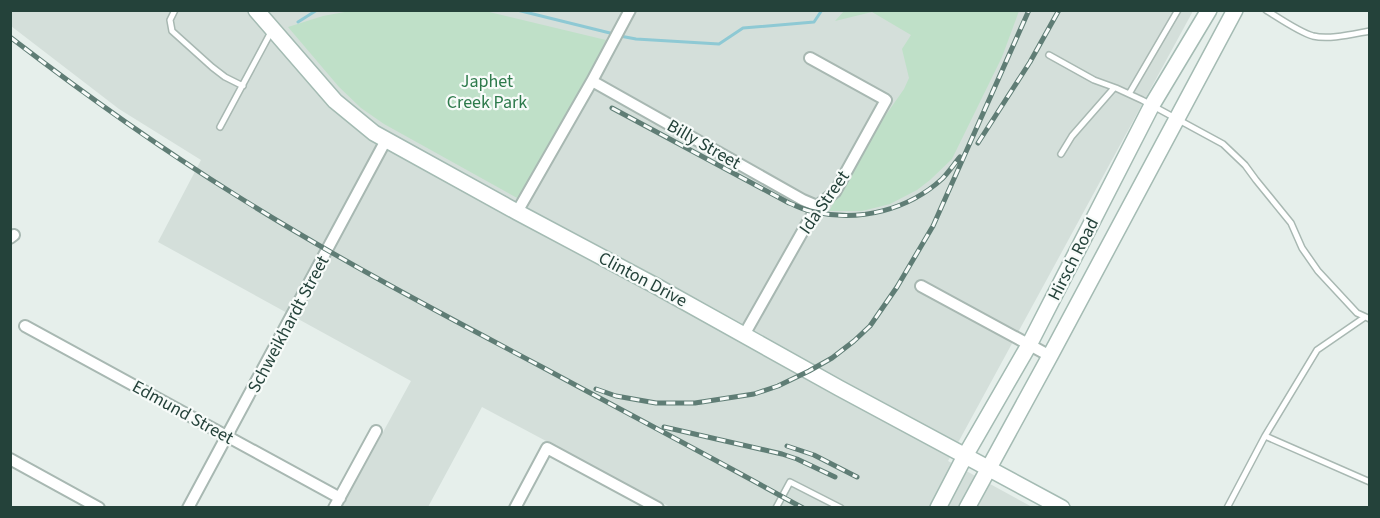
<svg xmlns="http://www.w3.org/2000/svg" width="1380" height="518" viewBox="0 0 1380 518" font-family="'Source Sans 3',sans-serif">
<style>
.built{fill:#d4dfda}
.green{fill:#bfe0c8}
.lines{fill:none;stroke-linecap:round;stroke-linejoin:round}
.stream{stroke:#8ec9d4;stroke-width:3}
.lane-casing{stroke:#a8b8b2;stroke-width:8}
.street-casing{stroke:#a8b8b2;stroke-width:14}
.secondary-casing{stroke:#a4bbb3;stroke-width:18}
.lane{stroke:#fff;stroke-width:5}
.street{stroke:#fff;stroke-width:10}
.secondary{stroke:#fff;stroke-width:15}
.rail-casing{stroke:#5f7d75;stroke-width:5}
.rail{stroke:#f7fbf9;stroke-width:3;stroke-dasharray:9;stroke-linecap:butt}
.labels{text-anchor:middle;stroke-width:4.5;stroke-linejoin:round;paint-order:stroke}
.park-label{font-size:18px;fill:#2d7a4b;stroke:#f7fbf9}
.street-label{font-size:18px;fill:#24423a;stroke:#f7fbf9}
</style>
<rect width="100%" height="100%" fill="#e6efeb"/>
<path class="built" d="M10,11H1193L948,461L1034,508L670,507L482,407L428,507H342L411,381L158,242L201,160L119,109L11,26Z"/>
<path class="green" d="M481,10L606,40L582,89L519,199L384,124L361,108L339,87L288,27L323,16L350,11Z
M844,11H1019L1002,57L952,159L930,180L917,190L890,204L862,211H829L883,119L904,89L909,78L902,49L911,35L872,12L835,21Z"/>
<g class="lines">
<path class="stream" d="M517,10L614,34
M298,22L317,10
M620,36L636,39L719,44L743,28L814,22L822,10"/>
<defs>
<path id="lane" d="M175,10L170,20L172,31L212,67L225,77L243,86
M1266,10C1279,18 1299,32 1313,36C1329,40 1353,34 1370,31
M1049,55L1094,80L1116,88L1142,100L1223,144L1245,165L1256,180L1291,223L1302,248L1318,271L1357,313L1370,319
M1129,94L1178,10
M220,127L271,32
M1061,154L1072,136L1114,88
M1265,436L1370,482
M776,508L790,482L841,508
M1227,508L1265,436L1317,350L1365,317"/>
<path id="street" d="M592,81L803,200L817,206
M517,212L592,81L630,10
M10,238L14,235
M921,286L1050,356
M25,326L340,498
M744,335L817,206L835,192L886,100L810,58
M10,459L99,508
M188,508L386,140
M334,508L376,431
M515,508L547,448L658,508"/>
<path id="secondary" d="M256,10L335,101L374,133L517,212L656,286L839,388L1062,508
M938,508L965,456L1029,345L1152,105L1209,10
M967,508L1050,356L1235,10"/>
</defs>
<use href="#lane" class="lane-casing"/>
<use href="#street" class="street-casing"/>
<use href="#secondary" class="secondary-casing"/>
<use href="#lane" class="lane"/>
<use href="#street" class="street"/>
<use href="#secondary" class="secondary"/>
<defs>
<path id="rail" d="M10,37C83,93 157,146 234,194C334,257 438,312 542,367C629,414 716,460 803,508
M612,108L789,203C797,206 806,211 815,212C860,222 908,210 942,179C949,172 954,164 960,157
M978,143L1030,62L1059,10
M596,389L616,396L656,403H695L754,394L778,386L809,371L832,358L854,341L870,326L897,287L933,226L1029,10
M664,427L782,454L797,459L835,477
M787,446L814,455L857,477"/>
</defs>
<use href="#rail" class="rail-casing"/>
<use href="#rail" class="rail"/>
</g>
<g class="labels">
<g class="park-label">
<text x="487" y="87">Japhet<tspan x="487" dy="21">Creek Park</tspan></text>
</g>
<g class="street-label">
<text transform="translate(704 144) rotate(30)" y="6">Billy Street</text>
<text transform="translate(824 202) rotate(-55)" y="6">Ida Street</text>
<text transform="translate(1073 259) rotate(-63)" y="6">Hirsch Road</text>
<text transform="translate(643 279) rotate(28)" y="6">Clinton Drive</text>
<text transform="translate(288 324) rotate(-62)" y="6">Schweikhardt Street</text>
<text transform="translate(183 412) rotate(29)" y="6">Edmund Street</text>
</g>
</g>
<rect width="1380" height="518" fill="none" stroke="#24423a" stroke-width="24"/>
</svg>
